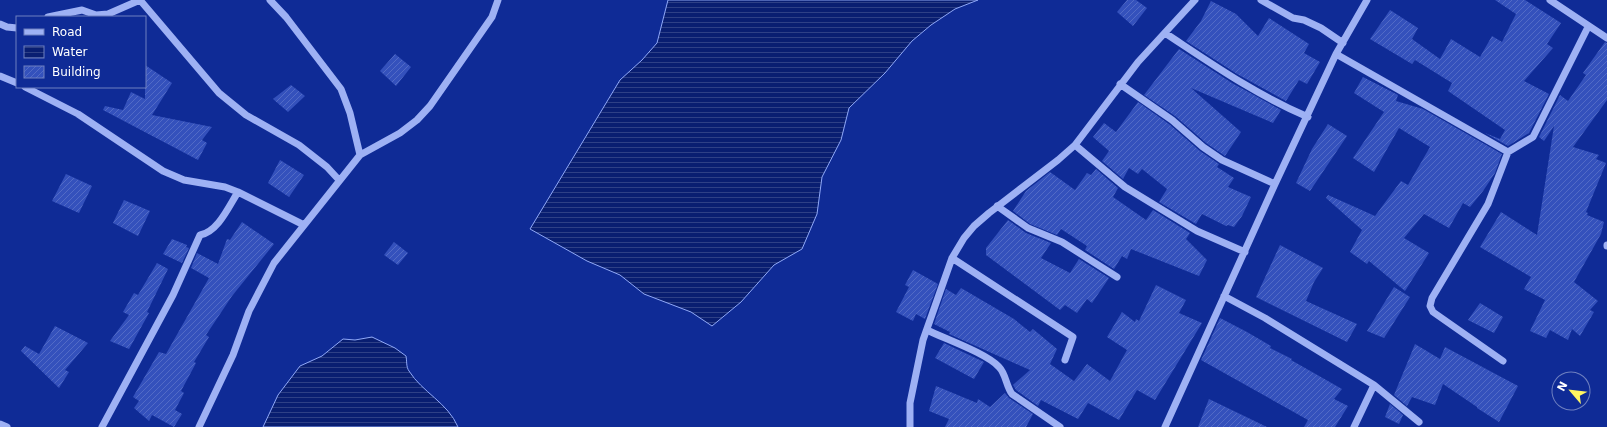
<svg xmlns="http://www.w3.org/2000/svg" width="1607" height="427" viewBox="0 0 1607 427" font-family="'DejaVu Sans',sans-serif">
<style>
.water{fill:url(#water-rules);stroke:#8fa8f8}
.building{fill:url(#building-hatch)}
.lines{fill:none;stroke-linecap:round;stroke-linejoin:round}
.minor{stroke:#9eb1f4;stroke-width:7}
</style>
<defs>
<pattern id="water-rules" width="6" height="5" patternUnits="userSpaceOnUse"><rect width="6" height="5" fill="#091e71"/><path d="M0 2.5h6" fill="none" stroke="#2e4086"/></pattern>
<pattern id="building-hatch" width="6" height="6" patternUnits="userSpaceOnUse"><rect width="6" height="6" fill="#3451bc"/><path d="M-1 1l2-2M0 6l6-6M5 7l2-2" fill="none" stroke="#526bc6"/></pattern>
</defs>
<rect width="100%" height="100%" fill="#0f2b96"/>
<path class="water" d="M668,0H978L955,9L931,25L912,41L885,73L849,108L841,140L822,177L817,214L802,249L774,265L741,302L712,326L691,312L644,294L620,275L587,261L530,229L620,80L642,60L657,43Z
M372,337L395,348L406,356C407,361 406,367 409,371C422,392 448,403 458,427H263L278,395L300,366L322,356L343,339L355,340Z"/>
<path class="building" d="M1127,0H1136L1147,8L1133,26L1117,12Z
M1495,0H1525L1561,23L1547,44L1553,48L1524,81L1549,94L1529,133L1508,146L1485,133L1500,139L1505,130L1448,91L1452,83L1415,60L1412,64L1370,39L1390,10L1418,28L1412,39L1440,59L1451,39L1480,57L1492,36L1502,42L1516,14Z
M1211,1L1236,14L1258,36L1269,18L1309,44L1304,53L1320,62L1307,84L1299,80L1286,101L1237,74L1186,41L1201,21Z
M1605,42L1607,43V100L1573,147L1599,155L1596,159L1606,163L1586,212L1588,213L1587,215L1604,222L1601,234L1574,282L1598,301L1590,310L1594,312L1580,336L1572,329L1568,340L1550,330L1546,338L1530,331L1545,300L1524,289L1531,277L1480,247L1501,212L1537,235L1554,126L1544,141L1539,137L1560,95L1568,101L1586,75L1583,73Z
M1179,49L1232,83L1281,110L1273,123L1191,88L1241,132L1225,156L1206,143L1175,116L1144,95Z
M395,54L411,67L396,86L380,71Z
M145,65L172,83L152,115L212,127L202,140L207,143L198,160L103,110L105,106L123,110L131,92L145,99Z
M1363,77L1398,95L1396,101L1423,109L1502,154L1495,173L1483,191L1470,207L1463,203L1449,228L1424,214L1404,238L1429,253L1405,291L1369,261L1367,264L1350,252L1362,230L1326,198L1328,195L1375,216L1401,181L1408,185L1430,147L1399,128L1374,172L1353,158L1384,112L1354,93Z
M291,85L305,96L288,112L273,99Z
M1138,102L1169,124L1200,151L1219,164L1217,167L1234,178L1228,187L1251,197L1242,216L1234,227L1228,225L1226,226L1202,214L1196,224L1159,202L1167,189L1142,169L1138,174L1129,168L1123,179L1102,161L1109,151L1093,137L1104,123L1116,132Z
M1328,124L1347,136L1310,191L1296,183L1312,149Z
M280,160L304,175L289,197L268,183Z
M1096,169L1118,188L1113,197L1146,220L1153,210L1190,233L1186,239L1207,260L1199,276L1131,249L1127,259L1122,256L1114,269L1085,250L1087,246L1061,229L1057,235L1030,224L1013,211L1026,191L1050,172L1075,190L1087,173L1091,175Z
M66,174L92,186L79,213L52,201Z
M124,200L150,211L138,236L113,223Z
M1008,220L1026,233L1051,243L1041,258L1070,273L1079,259L1109,278L1092,303L1087,299L1077,313L1065,305L1060,310L986,255V248Z
M242,222L274,244L232,296L206,335L209,337L194,362L196,363L181,391L184,393L175,410L182,414L174,427L152,415L149,421L134,408L139,401L133,397L159,352L166,354L209,278L191,268L197,253L218,264L227,239L230,240Z
M172,239L187,245L186,247L189,248L182,263L163,254Z
M394,242L408,253L398,265L384,255Z
M1280,245L1323,268L1314,282L1306,301L1357,324L1347,342L1256,297Z
M157,263L168,269L147,312L149,313L129,349L110,341L129,315L123,312L134,293L138,295Z
M913,270L938,284L925,319L916,314L913,321L896,312L909,287L905,285Z
M1156,285L1186,300L1179,313L1202,323L1155,400L1137,390L1119,420L1088,403L1078,419L1041,400L1038,406L1016,390L1013,385L1030,370L949,334L950,332L934,324L946,289L956,295L961,288L1014,319L1030,332L1033,329L1057,349L1050,364L1074,381L1087,364L1110,381L1127,350L1107,337L1122,312L1135,322L1136,319L1139,321Z
M1394,287L1410,297L1384,338L1367,331Z
M1480,303L1503,317L1494,333L1468,320Z
M1220,318L1247,332L1271,346L1270,348L1292,359L1291,360L1342,389L1334,399L1348,406L1335,427H1304L1308,420L1201,360Z
M55,326L88,343L65,370L69,372L59,388L21,351L25,346L39,354Z
M944,343L984,362L974,379L935,358Z
M1415,344L1440,359L1445,347L1518,386L1499,422L1477,408V407L1443,384L1435,405L1412,397L1407,406L1394,395Z
M936,386L977,403L978,399L990,407L1005,393L1009,398L1033,414L1026,427H945L949,419L929,411Z
M1209,399L1267,427H1198Z
M1390,404L1403,415L1399,424L1385,417Z"/>
<g class="lines">
<path class="minor" d="M140,0L219,93L246,115L299,145L327,167L339,180
M270,0L286,17L341,89L350,113L360,155
M1261,0L1293,18L1304,20L1321,28L1343,43
M1550,0L1607,38
M48,17L82,10L96,15L108,14L140,0
M0,24L7,27L17,28
M1165,33C1212,64 1256,95 1308,117
M1336,54L1508,152
M0,76L17,83
M1120,84L1172,120L1203,147L1222,160L1275,184
M25,87L78,114L163,171L184,180L225,187L238,192L304,225
M1075,145L1125,187L1197,231L1245,252
M997,206L1028,228L1062,242L1117,277
M1607,245V246
M952,258L1073,337L1065,360
M1224,296L1265,318L1374,385L1419,422
M927,330C945,339 986,353 999,367C1006,374 1006,386 1012,394L1060,427
M1503,361L1433,312L1430,306L1432,298L1488,204L1508,152L1533,137L1588,27
M0,424L7,427
M102,427L173,295L200,235C218,232 229,206 238,192
M199,427L233,355L249,311L274,263L360,155L400,133L417,120L430,106L492,17L498,0
M910,427V403L923,340L952,258L964,238L974,226L989,213L1058,160L1075,145L1138,62L1195,0
M1165,427L1275,184L1336,54L1367,0
M1354,427L1374,385"/>
</g>
<rect x="16" y="16" width="130" height="72" fill="#0f2b96" stroke="#6f80c0"/>
<rect x="24" y="29" width="20" height="6" fill="#9eb1f4" stroke="#6f80c0"/>
<text x="52" y="36" font-size="12" fill="#ffffff">Road</text>
<rect x="24" y="46" width="20" height="12" fill="url(#water-rules)" stroke="#6f80c0"/>
<text x="52" y="56" font-size="12" fill="#ffffff">Water</text>
<rect x="24" y="66" width="20" height="12" fill="url(#building-hatch)" stroke="#6f80c0"/>
<text x="52" y="76" font-size="12" fill="#ffffff">Building</text>
<g transform="translate(1571 391) rotate(298)"><circle r="19" fill="#0f2b96" stroke="#6f80c0"/>
<path d="M0-3L7 15L0 10L-7 15Z" fill="#fff561"/>
<text y="-6" font-size="11" font-weight="bold" text-anchor="middle" fill="#ffffff">N</text>
</g>
</svg>
